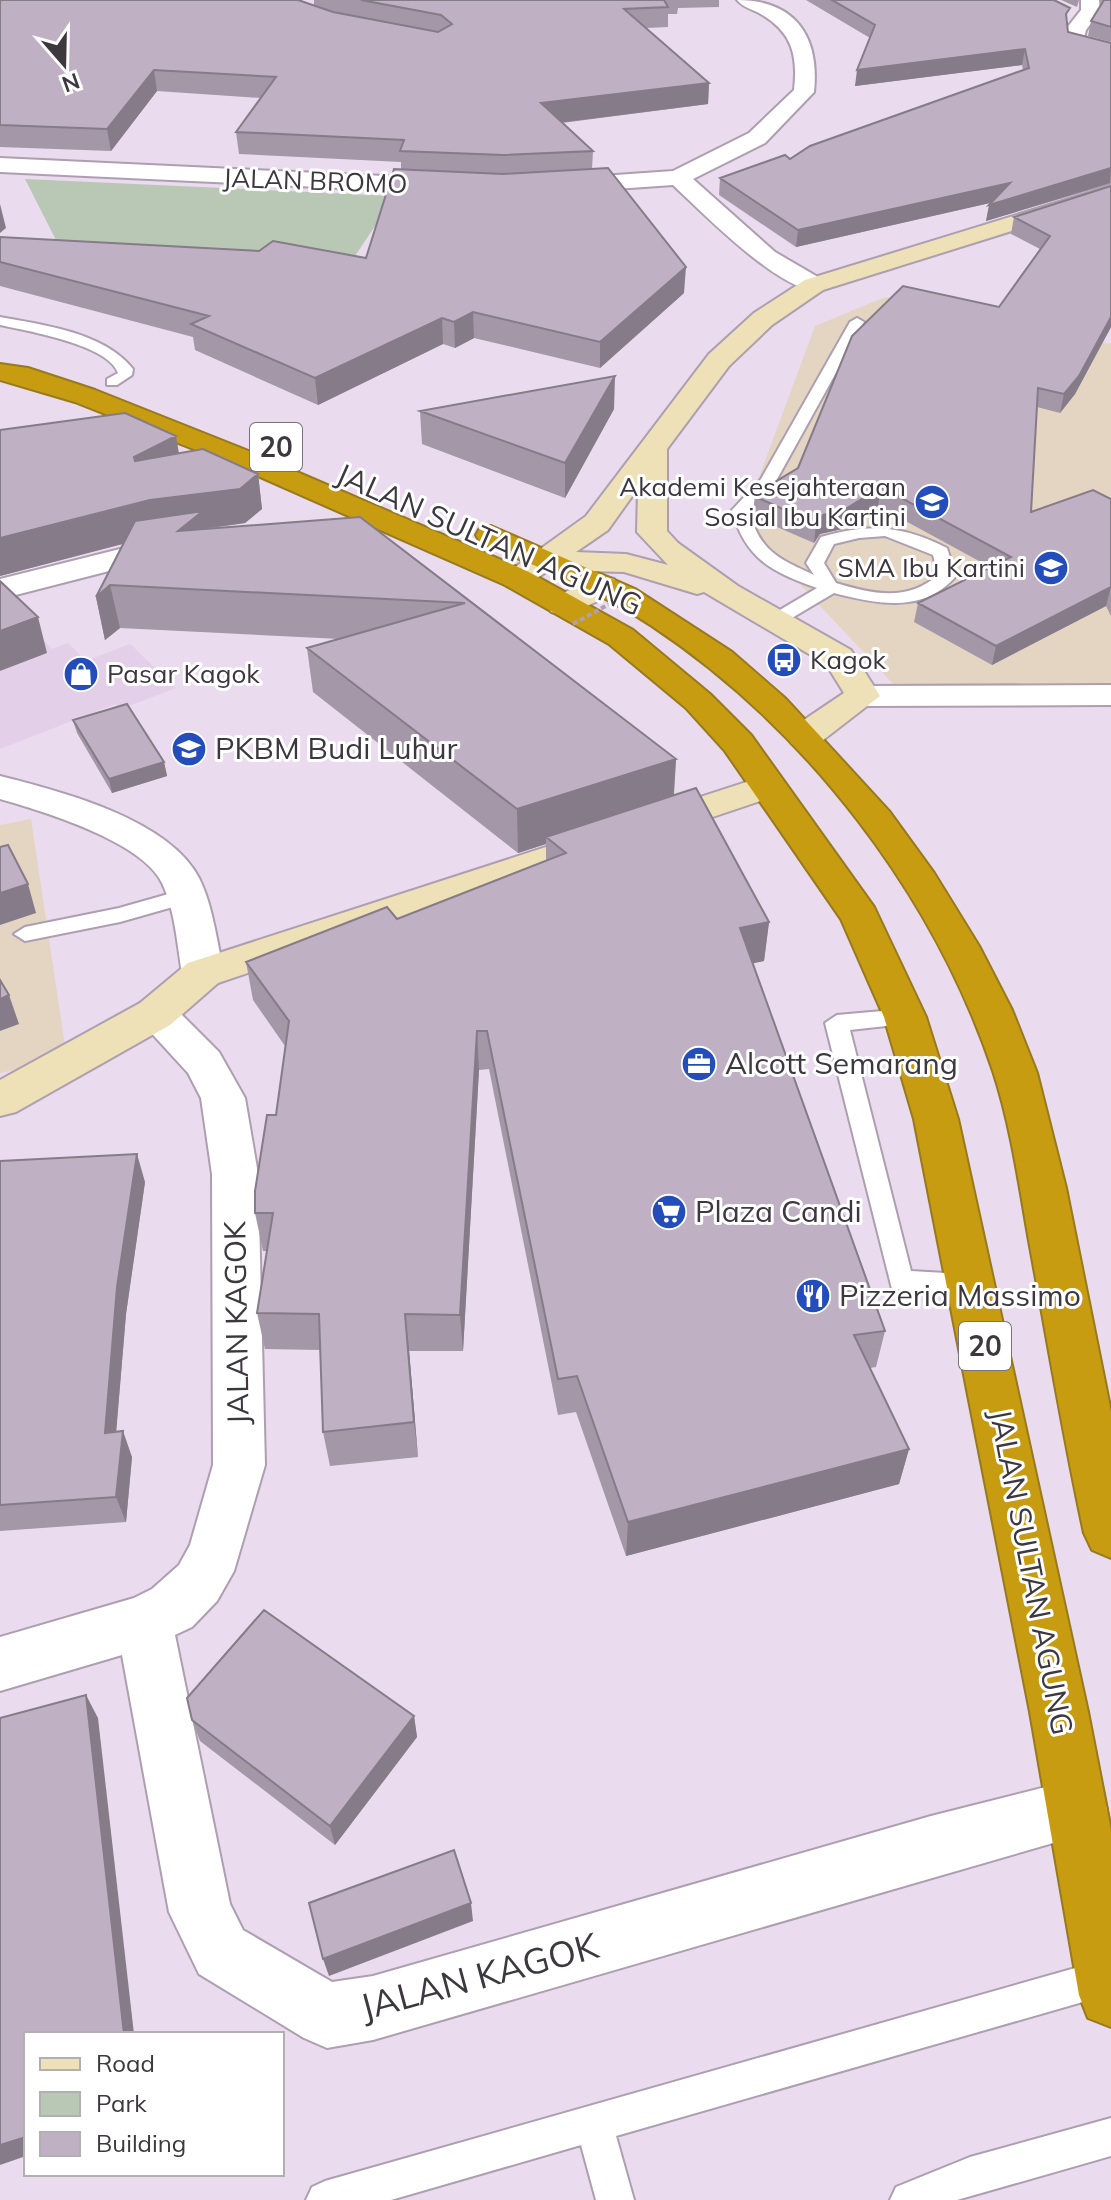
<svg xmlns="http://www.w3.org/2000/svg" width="1111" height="2200" viewBox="0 0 1111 2200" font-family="Mulish,sans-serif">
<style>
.built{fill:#e4cfe8}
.education{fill:#e3d5c2}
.green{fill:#b9c8b5}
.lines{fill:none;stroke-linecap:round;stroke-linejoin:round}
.lane-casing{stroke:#ad9eb0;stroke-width:4}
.street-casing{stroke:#ad9eb0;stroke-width:4}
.secondary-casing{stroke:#ad9eb0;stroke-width:4}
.highway-casing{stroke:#977920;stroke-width:4}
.lane{fill:#fff;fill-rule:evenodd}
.street{fill:#fff;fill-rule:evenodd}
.secondary{fill:#eee1b7;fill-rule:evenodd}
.highway{fill:#c79c10;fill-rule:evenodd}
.path-bridge{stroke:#ada1b1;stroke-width:4;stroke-dasharray:5 3;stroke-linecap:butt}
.wall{fill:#a497a8}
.shaded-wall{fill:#867b88}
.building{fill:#bfb0c3;stroke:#867b88;stroke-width:2}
.labels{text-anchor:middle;stroke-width:6;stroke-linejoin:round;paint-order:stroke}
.far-street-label{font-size:26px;fill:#3d373f;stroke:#fff}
.far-poi-label{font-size:26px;fill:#3d373f;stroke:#fff;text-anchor:end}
.shield{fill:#fff;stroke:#777379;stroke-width:2}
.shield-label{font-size:28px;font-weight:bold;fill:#3d373f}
.street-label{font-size:30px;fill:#3d373f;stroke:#fff}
.poi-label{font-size:30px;fill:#3d373f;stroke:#fff;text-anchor:start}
.near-street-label{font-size:36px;fill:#3d373f;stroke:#fff}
</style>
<rect width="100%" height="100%" fill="#eadbee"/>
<path class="built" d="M26,623L52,649L68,643L86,661L130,644L176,688L121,709L115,704L0,749V633Z"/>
<path class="education" d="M885,297L1111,344V700L900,691L746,527L759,477L815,326Z
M31,819L67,1059L0,1073V825Z"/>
<path class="green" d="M25,179L395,196L353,259L58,244Z"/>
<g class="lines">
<defs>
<path id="lane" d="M0,317C43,325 104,332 133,369L132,375L117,385H107V379L118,373C109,345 28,331 0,325Z
M857,318L864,322L776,481L749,511C760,551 777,558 814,575L806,563L821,537C869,523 902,525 947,548L956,576C924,614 877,604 834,593L780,625H768V617L817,588C772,572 745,559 732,510L761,479L850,322ZM885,536L933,555L938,575C907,602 873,594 836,583L824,563L834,544L859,538Z
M186,889L194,891L197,896L194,901L120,922L25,941L14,934L25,927L119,908Z
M905,1009L916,1017L913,1023L850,1030L911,1271L980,1275L984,1283L980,1291L971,1294L892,1289L825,1023L837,1015Z
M1107,1959L1111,1961V1993L1107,1995L616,2136L634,2200H596L581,2145L391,2200H306L312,2187L325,2181Z
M1111,2118V2156L957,2200H890L896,2187L970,2157Z"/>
<path id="street" d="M737,0C795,0 820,36 814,92L765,143L693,179L775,252L823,280L827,285L823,290C786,299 700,210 673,185L558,193L547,186L558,179L673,171L749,133L794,90C798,55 792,31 759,13C751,9 743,7 737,0Z
M1081,0H1099L1100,11L1086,30L1084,38L1111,45V57L1067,45L1064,41L1066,29L1081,10Z
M0,158L449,179L460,186L449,193L0,172Z
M176,535L187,537L192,544L187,551L0,599V579Z
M1111,685V705L863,706L851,703L846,696L851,689L863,686Z
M0,776C60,791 169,819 199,878C213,906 217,942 224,973L218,983L203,987L188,983L182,973C177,944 175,910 162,883C142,841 42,811 0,799Z
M155,999L170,1003L219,1052L245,1098L258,1174L265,1465L234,1571L217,1601L192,1627L175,1635L230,1904L243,1930L332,1982L373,1976L931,1816L1077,1779L1098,1788L1107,1809L1098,1830L373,2040L327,2048L304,2038L199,1974L169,1912L122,1655L0,1691V1637L134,1598L152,1589L179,1565L190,1545L213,1465L212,1174L201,1098L188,1073L134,1014L140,1003Z"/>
<path id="secondary" d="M1111,186V200L823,290L772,325L729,366L667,449V531L678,543L738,586L851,650L880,696L818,744L805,747L792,744L787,736L792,728L844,693L826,664L704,592L697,594L624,572L549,570L527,585L516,588L505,585L500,578L586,516L709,354L754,313L805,280ZM638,488L637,532L668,565L626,554L576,552L608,530Z
M603,576L614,579L619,586L614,593L575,612L563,615L551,612L547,605L551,598Z
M768,775L781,778L786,786L781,794L218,983L170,1025L16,1112L0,1116V1080L140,1003L188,963Z"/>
<path id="highway" d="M0,364L28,368L95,390L246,450L527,571L633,630L710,694L751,735L874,907L926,1017L958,1119L1088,1712L1111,1830V2027L1088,2018L1079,1995L1030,1712L914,1119L884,1017L841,919L725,751L686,708L609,644L505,585L226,462L75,402L0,380Z
M491,526L635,589L732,652L786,699L889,811L934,873L979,946L1012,1010L1037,1073L1066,1188L1111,1412V1558L1092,1550L1084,1533C1063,1436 1047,1338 1029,1241C1019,1184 1011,1126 993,1071C934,895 807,729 652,626C599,591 538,567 480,542L476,535L480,528Z"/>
</defs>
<use href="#lane" class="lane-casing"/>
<use href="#street" class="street-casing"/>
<use href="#secondary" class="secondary-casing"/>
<use href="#highway" class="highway-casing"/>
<use href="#lane" class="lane"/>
<use href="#street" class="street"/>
<use href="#secondary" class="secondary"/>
<use href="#highway" class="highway"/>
<path class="path-bridge" d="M573,624L631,592"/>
</g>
<path class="wall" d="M0,0H301L314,5V0H719V7L678,8L677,14H668V27L646,28L709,83L708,104L562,123L593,151L592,169L684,293L600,368L474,338L455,348L443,344L318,405L195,350L193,337L0,286V237L366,258L401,169V162L239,154L236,132L261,98L157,91L111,151L0,147Z
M806,0H1054L1067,24L1068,32L1111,43V184L986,221L990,203L796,247L719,195L720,178L790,159L1023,70L1022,65L855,86L870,38Z
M1061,0H1079L1077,7Z
M1101,0H1111V42L1088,36L1091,21L1102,4Z
M1111,186V327L1075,394L1060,413L1037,407L1031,512L1111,499V616L1106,606L992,665L914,622L918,603L990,567L878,506L842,529L820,534L814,543L754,517L753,513L755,494L798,468L999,307L1040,249L1011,234L1014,217Z
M614,409L565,498L422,444L420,411Z
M179,453L258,474L262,509L245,523L206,529L360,517L676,759L674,796L769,922L764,961L752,963L885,1331L876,1367L870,1368L909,1449L899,1484L626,1556L576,1412L558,1415L489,1069L479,1070L463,1351H409L418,1457L330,1466L323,1432L320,1350L265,1349L257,1313L267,1251H263L255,1213L276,1115L285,1046L253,1000L246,962L397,919L546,860V844L518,853L313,692L307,648L340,639L120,628L105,640L96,597L123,544L0,576Z
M73,720L164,762L167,776L112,793L77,733Z
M0,1161L145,1182L126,1314L116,1432L132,1457L126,1522L0,1531Z
M414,1716L417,1737L335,1845L200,1741L192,1720Z"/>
<path class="shaded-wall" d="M1025,49L1022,65L855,86L857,70Z
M154,70L157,91L111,151L107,129Z
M709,83L708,104L541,125V103Z
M1111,168L1110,183L986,221L989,205L1003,200L796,247L798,230L1010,183Z
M0,204L6,228L0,233Z
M686,267L684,293L600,368V342Z
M473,312L474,338L455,348L454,322Z
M1111,317V327L1075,394L1060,413L1064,394Z
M442,318L443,344L318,405L315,378Z
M615,376L614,409L565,498V463Z
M176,436L182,471L140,491L134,457Z
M258,474L262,509L245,523L156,535L0,576V538Z
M881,487L878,506L842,529L820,534L814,543L816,524L823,515Z
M110,585L120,628L105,640L96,597Z
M1111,587L1106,606L992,665L996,646Z
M38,617L47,653L0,671V631Z
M676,759L673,803L546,837V844L518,853L517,809Z
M164,762L167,776L112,793L109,779Z
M28,884L36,913L0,925V893Z
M769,922L764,961L736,967L740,928Z
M9,995L19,1024L0,1031V999Z
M477,1031L479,1070L463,1351L460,1315Z
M137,1154L145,1182L126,1314L114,1458L105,1433L117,1287Z
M405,1314L409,1351L418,1457L414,1422Z
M123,1431L132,1457L126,1522L116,1497Z
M909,1449L899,1484L626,1556L628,1522Z
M86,1695L98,1718L134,2034H124Z
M414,1716L417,1737L335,1845L330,1826Z
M471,1903L473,1921L329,1976L323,1959Z
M26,2137V2156L0,2165V2145Z"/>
<path class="building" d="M0,0H298L333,12L438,32L452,24L441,15L361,0H664L668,7L624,9L709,83L541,103L593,151L503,155L400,151L404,140L236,132L276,77L154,70L107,129L0,125Z
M832,0H1054L1070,8L1066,14L1068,32L1111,43V168L989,205L1010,183L798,230L720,178L785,155L790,159L810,146L1029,68L1025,49L857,70L875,25Z
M1104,0H1111V27L1091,21Z
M608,168L686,267L600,342L473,312L454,322L442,318L315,378L191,324L209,316L0,262V237L259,251L273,241L366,258L394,169L503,174Z
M1111,186V317L1079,376L1064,394L1038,388L1031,512L1093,490L1111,499V587L996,646L918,603L1011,557L881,487L844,510L823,515L816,524L756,497L755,494L798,468L852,336L903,286L999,307L1050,236L1014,217Z
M615,376L565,463L420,411Z
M125,413L176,436L134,457L135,461L203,449L258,474L240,489L150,500L0,538V430Z
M203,511L178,531L360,517L676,759L517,809L307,648L465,603L110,585L96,597L135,521Z
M0,581L38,617L0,631Z
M127,704L164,762L109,779L73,720Z
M696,788L769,922L740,928L885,1331L854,1335L909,1449L628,1522L577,1376L558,1379L487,1031H477L460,1315L405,1314L414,1422L323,1432L319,1314L257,1313L273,1213H255V1191L267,1115H276L289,1021L246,962L387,907L397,919L566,853L546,837Z
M8,845L28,884L0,893V847Z
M0,980L9,995L0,999Z
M137,1154L117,1287L105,1433L123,1431L116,1497L0,1505V1161Z
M264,1610L414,1716L330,1826L192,1720L187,1698Z
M86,1695L124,2034H26V2137L0,2145V1718Z
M454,1850L471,1903L323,1959L309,1903Z"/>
<defs>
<symbol id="university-disc" viewBox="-11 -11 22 22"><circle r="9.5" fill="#224dbb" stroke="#fff"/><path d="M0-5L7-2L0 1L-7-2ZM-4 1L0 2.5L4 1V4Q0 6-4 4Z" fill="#fff"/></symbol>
<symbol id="school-disc" viewBox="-11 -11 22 22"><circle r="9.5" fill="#224dbb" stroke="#fff"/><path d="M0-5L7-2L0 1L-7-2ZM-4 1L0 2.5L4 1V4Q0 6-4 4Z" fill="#fff"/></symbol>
<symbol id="bus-disc" viewBox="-11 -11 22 22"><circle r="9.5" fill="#224dbb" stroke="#fff"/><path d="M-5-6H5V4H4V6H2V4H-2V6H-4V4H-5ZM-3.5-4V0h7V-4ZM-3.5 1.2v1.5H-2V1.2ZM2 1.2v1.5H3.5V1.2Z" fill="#fff"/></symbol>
<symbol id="shop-disc" viewBox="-11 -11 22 22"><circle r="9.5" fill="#224dbb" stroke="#fff"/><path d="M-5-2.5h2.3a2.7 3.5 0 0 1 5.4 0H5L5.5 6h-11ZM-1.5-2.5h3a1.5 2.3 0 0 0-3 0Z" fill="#fff"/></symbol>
<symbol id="office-disc" viewBox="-11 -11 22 22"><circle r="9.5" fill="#224dbb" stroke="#fff"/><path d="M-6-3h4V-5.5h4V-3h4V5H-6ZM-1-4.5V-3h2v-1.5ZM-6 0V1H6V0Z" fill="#fff"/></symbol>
<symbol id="supermarket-disc" viewBox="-11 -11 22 22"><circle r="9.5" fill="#224dbb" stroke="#fff"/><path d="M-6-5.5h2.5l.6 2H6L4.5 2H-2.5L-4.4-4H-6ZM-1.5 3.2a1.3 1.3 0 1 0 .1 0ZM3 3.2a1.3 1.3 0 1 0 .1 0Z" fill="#fff"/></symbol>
<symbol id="restaurant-disc" viewBox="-11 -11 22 22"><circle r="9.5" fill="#224dbb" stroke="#fff"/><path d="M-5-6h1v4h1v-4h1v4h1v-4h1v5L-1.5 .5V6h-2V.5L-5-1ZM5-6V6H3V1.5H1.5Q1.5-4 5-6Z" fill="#fff"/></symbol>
</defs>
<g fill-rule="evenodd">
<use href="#university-disc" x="912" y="482" width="40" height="40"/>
<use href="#school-disc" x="1031" y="548" width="40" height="40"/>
<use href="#bus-disc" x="764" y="640" width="40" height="40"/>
<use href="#shop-disc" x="61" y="654" width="40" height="40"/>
<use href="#school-disc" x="169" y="729" width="40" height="40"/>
<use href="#office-disc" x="679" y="1044" width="40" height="40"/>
<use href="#supermarket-disc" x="649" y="1192" width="40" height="40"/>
<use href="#restaurant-disc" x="793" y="1276" width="40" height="40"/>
</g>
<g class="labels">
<g class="far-street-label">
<text transform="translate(315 181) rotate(2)" y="9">JALAN BROMO</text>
</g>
<g class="far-poi-label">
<text x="906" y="496">Akademi Kesejahteraan<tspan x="906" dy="30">Sosial Ibu Kartini</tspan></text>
<text x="1025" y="577">SMA Ibu Kartini</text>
<text x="810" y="669" text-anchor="start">Kagok</text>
<text x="107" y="683" text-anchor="start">Pasar Kagok</text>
</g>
<g class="shield">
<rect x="250" y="423" width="52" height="48" rx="6"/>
<rect x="959" y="1322" width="52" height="48" rx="6"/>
</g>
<g class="shield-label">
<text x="276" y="457">20</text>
<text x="985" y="1356">20</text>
</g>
<g class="street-label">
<text transform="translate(489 540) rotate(24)" y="10">JALAN SULTAN AGUNG</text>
<text transform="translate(237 1323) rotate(-91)" y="10">JALAN KAGOK</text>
<text transform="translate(1031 1572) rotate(79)" y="10">JALAN SULTAN AGUNG</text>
</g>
<g class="poi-label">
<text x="215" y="759">PKBM Budi Luhur</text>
<text x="725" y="1074">Alcott Semarang</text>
<text x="695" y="1222">Plaza Candi</text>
<text x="839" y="1306">Pizzeria Massimo</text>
</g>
<g class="near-street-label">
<text transform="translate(479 1976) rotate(-15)" y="13">JALAN KAGOK</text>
</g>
</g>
<rect x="24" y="2032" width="260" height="144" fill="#ffffff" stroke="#b1afb2" stroke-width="2"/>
<rect x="40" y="2058" width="40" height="12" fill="#eee1b7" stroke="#b1afb2" stroke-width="2"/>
<text x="96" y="2072" font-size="24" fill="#3d373f">Road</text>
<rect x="40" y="2092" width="40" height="24" fill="#b9c8b5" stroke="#b1afb2" stroke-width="2"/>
<text x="96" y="2112" font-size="24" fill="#3d373f">Park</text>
<rect x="40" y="2132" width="40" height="24" fill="#bfb0c3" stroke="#b1afb2" stroke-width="2"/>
<text x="96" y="2152" font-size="24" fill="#3d373f">Building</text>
<g transform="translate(64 64) rotate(160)" stroke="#ffffff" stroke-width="6" paint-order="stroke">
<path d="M0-6L14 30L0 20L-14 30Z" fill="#3d373f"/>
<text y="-12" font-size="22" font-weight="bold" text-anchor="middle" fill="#3d373f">N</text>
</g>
</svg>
